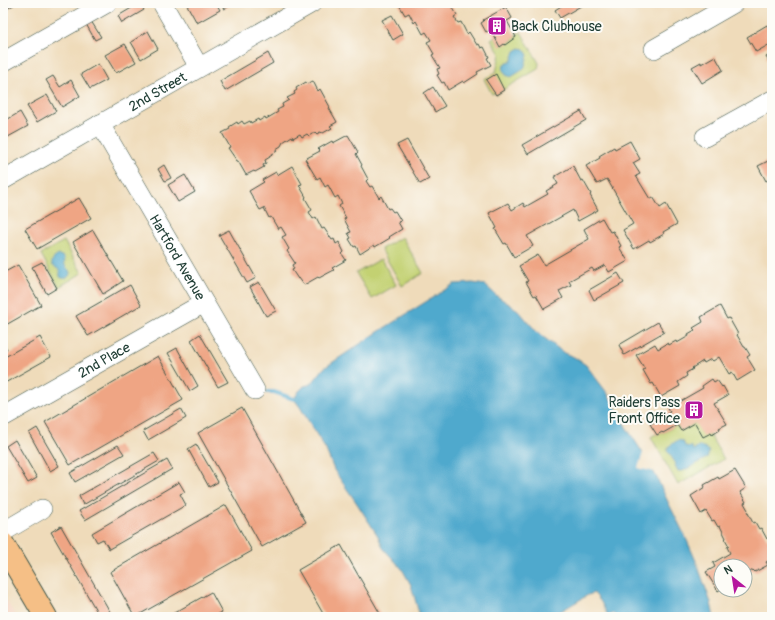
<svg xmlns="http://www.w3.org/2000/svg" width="775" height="620" viewBox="0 0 775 620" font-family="Pangolin,sans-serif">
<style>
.built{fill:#f4d3c0}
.green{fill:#c3d172;stroke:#718753}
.water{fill:#4fa9cd;stroke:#377380}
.pier{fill:#efdbba}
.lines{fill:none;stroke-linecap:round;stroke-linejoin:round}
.stream{stroke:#4fa9cd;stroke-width:4}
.building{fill:#efa584}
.minor-casing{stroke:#3e5548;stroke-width:20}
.major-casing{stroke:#3e5548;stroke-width:24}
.minor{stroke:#fff;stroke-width:19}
.major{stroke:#f5bf86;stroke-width:22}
.labels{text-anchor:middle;stroke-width:4;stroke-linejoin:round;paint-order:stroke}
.poi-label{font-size:14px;fill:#1f3d34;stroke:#fdfcf7;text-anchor:start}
.street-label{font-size:14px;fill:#1f3d34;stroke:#fdfcf7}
</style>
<rect width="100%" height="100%" fill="#fdfcf7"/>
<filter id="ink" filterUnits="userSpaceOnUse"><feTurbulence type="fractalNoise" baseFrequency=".025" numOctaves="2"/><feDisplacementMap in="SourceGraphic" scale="8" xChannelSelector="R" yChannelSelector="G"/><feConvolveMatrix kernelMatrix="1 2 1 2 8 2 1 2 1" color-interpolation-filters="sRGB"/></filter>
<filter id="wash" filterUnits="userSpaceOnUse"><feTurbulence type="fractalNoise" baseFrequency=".012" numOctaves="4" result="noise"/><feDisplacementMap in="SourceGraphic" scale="16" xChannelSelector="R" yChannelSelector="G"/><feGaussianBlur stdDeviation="0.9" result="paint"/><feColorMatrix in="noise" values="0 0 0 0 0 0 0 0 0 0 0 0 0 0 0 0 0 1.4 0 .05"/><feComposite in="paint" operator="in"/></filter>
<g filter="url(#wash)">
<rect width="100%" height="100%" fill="#efdbba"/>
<path class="built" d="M3,594L16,617H3Z"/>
<path class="green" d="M521,32L539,63L538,69L504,89V90L496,95L495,93L492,94L484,79L496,72L500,54L491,39L494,37L500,46L512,41V40L516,37L515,35Z
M402,237L423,273L402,286L381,249Z
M64,241L82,273L59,287L41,254Z
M381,259L396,285L372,299L356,273Z
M695,423L709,434L724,459L678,485L651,437L656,434L657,435L662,432L663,433L677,425L681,431Z"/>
<path class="water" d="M520,48L524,49L528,55L524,69L511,77L506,75L503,70L504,65L512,60L515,51Z
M59,255C69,258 62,262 66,267C68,269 69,270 70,272C70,278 65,280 60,277C60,274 60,272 59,270C57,268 55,267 53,266C50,261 54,257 59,255Z
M473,283L485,285L497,296L518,310L537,332L564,353L574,357L586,365L608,394L626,427L641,450L656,476L669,504L685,536L696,561L711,603L714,617H616L613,613L608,616L601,602L594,593L588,595L551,617H420L411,585L402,569L383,548L378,536L356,502L340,479L334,470L326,450L300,407L294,399L299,391L304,386L308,385L312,383L324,368L381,330L454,284Z
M678,440L683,441L685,446L692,447L693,450L700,446L706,448L709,452L707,458L683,471H678L675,465L676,464L667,450L669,446Z"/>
<path class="pier" d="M644,450L656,472H655L638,468Z"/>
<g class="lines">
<path class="stream" d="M267,392H274L294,399"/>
</g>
<g id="blocks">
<path class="building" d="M3,3H17L5,10L3,6Z
M140,3L144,10L122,23L118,16Z
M191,3H216L220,10L197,23L187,5Z
M221,3H235L224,9Z
M398,3H450L457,15L454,17L458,23L461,22L467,34L469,32L477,45L479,44L481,48L484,47L489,57L487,58L491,65L477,72L478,74L464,83L463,81L448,90L444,82L442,83L437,75L439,74L437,69L440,68L432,55L434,54L427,42L431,40L426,32L423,34L416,21L414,23L409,13L405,15Z
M566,3H586L560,18L555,10Z
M506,7L512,18L507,21L516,37L505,45L504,44L500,47L491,30L490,31V30L486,32L481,23L484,21L483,20Z
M392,15L403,34L393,40L382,20Z
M91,21L101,37L95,40L86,24Z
M767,25L772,33V43L756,52L747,37Z
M148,31L158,49L141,59L131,42Z
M125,44L136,62L116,73L105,55Z
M268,53L273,63L225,91L220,81Z
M772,53V67L766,57Z
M715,56L723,70L702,83L692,67L701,62V64Z
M98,64L107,80L90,89L81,74Z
M496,74L504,90L496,95L486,80Z
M53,76L60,87L71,80L80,96L62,107L46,80Z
M313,81L318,91L320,89L330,107L329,108L337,122L330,126L332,128L323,133L320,132L317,134L315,132L309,136L307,134L302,137L300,134L293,138L292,136L283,142L281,146L276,149L277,151L269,156L270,157L265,160L266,163L263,165L264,167L255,172L254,171L246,175L238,161H237L228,148L230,147L222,133L230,129L229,127L237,122L238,124L242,121L244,124L250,121L251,123L258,119L259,121L265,117L266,119L278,112L277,110L283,107L282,104L289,100L287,98L295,94L294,92L297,90L296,88L306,82L307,84Z
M433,87L445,106L435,112L424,93Z
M47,95L56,111L37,122L27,106Z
M581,111L586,120L528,154L522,145Z
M20,112L28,126L8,137L3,128V122Z
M348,135L358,152L356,154L362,165L361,166L368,179L366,181L370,187L372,186L379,198L381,196L388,209L390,208L393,212L395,211L401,221L398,222L402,229L389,237L390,238L375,247L374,245L360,254L356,246L354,247L349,239L351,238L348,233L351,232L344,219L346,218L339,206L342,204L338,196L335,198L328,185L325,187L320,177L317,179L305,159L320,151L318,149L332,141L333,143Z
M407,140L429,179L420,184L397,145Z
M630,141L640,159L633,163L640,174L636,176L650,199L653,197L660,208L666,204L677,224L663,232L664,234L650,242L649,240L634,249L623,230L633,224L607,179L597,184L586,166L600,158L599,156L614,147L615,149Z
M772,159V178L766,181L758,166Z
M164,165L171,178L165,181L158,169Z
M292,166L302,184L299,185L306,197L305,198L312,210L309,212L313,219L316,217L322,229L324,228L332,240L334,239L336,244L339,242L344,252L342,254L346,260L332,268L334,270L319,278L318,277L304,285L299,278L298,279L292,270L294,269L292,265L295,263L287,251L289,249L282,237L286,235L281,227L278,229L271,217L269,218L264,208L260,210L249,191L264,182L262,180L276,172L277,175Z
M573,166L581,181L583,180L591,194L590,195L598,210L578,221L573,210L527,236L533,246L514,257L506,243L504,244L495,229L497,228L489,213L508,203L512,210L523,203L525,207L548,194L546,191L558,184L554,177Z
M185,175L195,192L178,202L168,185Z
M79,198L91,218L37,249L25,229Z
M602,218L610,232L613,231L621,246L619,247L628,261L609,272L605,265L594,271L592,268L569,281L571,285L559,291L563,298L544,309L536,295L534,296L526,282L528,281L519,266L538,255L544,265L589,239L584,229Z
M93,230L123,281L103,294L73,242Z
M229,230L256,278L247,283L219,235Z
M42,262L57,288L47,294L32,267Z
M18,265L41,305L4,326L3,324V273Z
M618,273L624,283L594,300L589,290Z
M259,282L276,311L266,316L250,287Z
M130,285L141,305L88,336L76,316Z
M720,306L727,319L729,318L738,334L737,335L744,347H745L750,355L747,357L755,370L737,381L732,372L729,374L719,357L713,361L711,359L704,363L703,361L692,368L693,369L686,373L687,376L678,382L680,386L661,397L653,383L651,384L643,370L645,369L636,355L655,344L658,349L668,343L669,345L676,341L677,343L689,336L688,334L695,330L693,328L703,322L701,317Z
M658,322L664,332L624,355L619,345Z
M200,334L228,382L218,387L191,340Z
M40,337L51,357L3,384V358Z
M3,342L7,349L3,351Z
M177,348L198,386L190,391L168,353Z
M158,356L183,400L70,465L45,422Z
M712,379L714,382L717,380L722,387L723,386L728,395L714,403L727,424L719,428L720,430L712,435L711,433L703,437L695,423L681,431L677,425L663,433L662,432L657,435L650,424L656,421L655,420L670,411L668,408L703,388L702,386Z
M242,408L306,522L262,547L198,433Z
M181,409L186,418L148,440L143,431Z
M37,428L59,466L50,471L29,433Z
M15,440L37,478L28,483L6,446Z
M196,444L218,482L209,487L188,449Z
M118,445L124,454L75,482L70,473Z
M154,453L159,461L83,505L79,496Z
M167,460L172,469L85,520L79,511Z
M735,470L746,488L740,492L746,502L744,503L748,510L747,511L753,523L755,522L759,529L761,528L767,539L772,536V559L766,562L768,565L755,572L753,570L745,575V566H721V589L718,591L706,572L715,567L713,563L730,553L727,547L729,546L725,539L726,538L720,526L718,527L714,520L712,521L706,511L701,514L691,496L705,487L704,485L718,477L719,479Z
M179,482L185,492L180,494L186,505L109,549L103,539L97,542L92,533Z
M226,505L252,551L135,617L110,572Z
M61,526L113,617H100L51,532Z
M341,545L382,617H325L298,570Z
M211,592L222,612L213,617H167Z"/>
</g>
</g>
<g filter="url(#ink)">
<use href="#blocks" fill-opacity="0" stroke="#3e5548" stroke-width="1"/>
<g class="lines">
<defs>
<g id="minor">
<path d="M162,3L199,67"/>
<path d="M654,49L734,3"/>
<path d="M3,62L107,3"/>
<path id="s1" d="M100,124L255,390"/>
<path d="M705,137L772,100"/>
<path id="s2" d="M3,180L312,3"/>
<path id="s3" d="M3,417L204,303"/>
<path d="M3,532L42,509"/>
</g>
<path id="major" d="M3,544L46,617"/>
</defs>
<use href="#minor" class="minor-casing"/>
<use href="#major" class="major-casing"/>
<use href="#minor" class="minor"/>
<use href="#major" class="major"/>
</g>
</g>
<defs>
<symbol id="building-square" viewBox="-11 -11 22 22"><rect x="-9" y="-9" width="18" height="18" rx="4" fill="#b5179e" stroke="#fdfcf7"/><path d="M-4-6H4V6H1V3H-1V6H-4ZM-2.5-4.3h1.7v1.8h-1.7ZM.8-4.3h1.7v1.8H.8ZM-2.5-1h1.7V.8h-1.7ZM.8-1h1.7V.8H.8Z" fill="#fff"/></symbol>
</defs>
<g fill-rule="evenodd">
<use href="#building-square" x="486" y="15" width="22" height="22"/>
<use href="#building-square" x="683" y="399" width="22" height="22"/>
</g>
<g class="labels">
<g class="poi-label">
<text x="511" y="31">Back Clubhouse</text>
<text x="680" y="407" text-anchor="end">Raiders Pass<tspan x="680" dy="16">Front Office</tspan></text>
</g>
<g class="street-label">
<text dy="5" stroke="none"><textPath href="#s2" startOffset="178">2nd Street</textPath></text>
<text dy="5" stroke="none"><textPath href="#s1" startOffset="154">Hartford Avenue</textPath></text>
<text dy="5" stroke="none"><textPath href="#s3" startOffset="116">2nd Place</textPath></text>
</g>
</g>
<rect width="775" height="620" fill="none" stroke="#fdfcf7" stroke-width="16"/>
<g transform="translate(733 578) rotate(330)"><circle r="19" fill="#fdfcf7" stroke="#a4b0a9"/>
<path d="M0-3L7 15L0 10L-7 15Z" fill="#b5179e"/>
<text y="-6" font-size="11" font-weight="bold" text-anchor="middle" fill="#1f3d34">N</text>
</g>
</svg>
